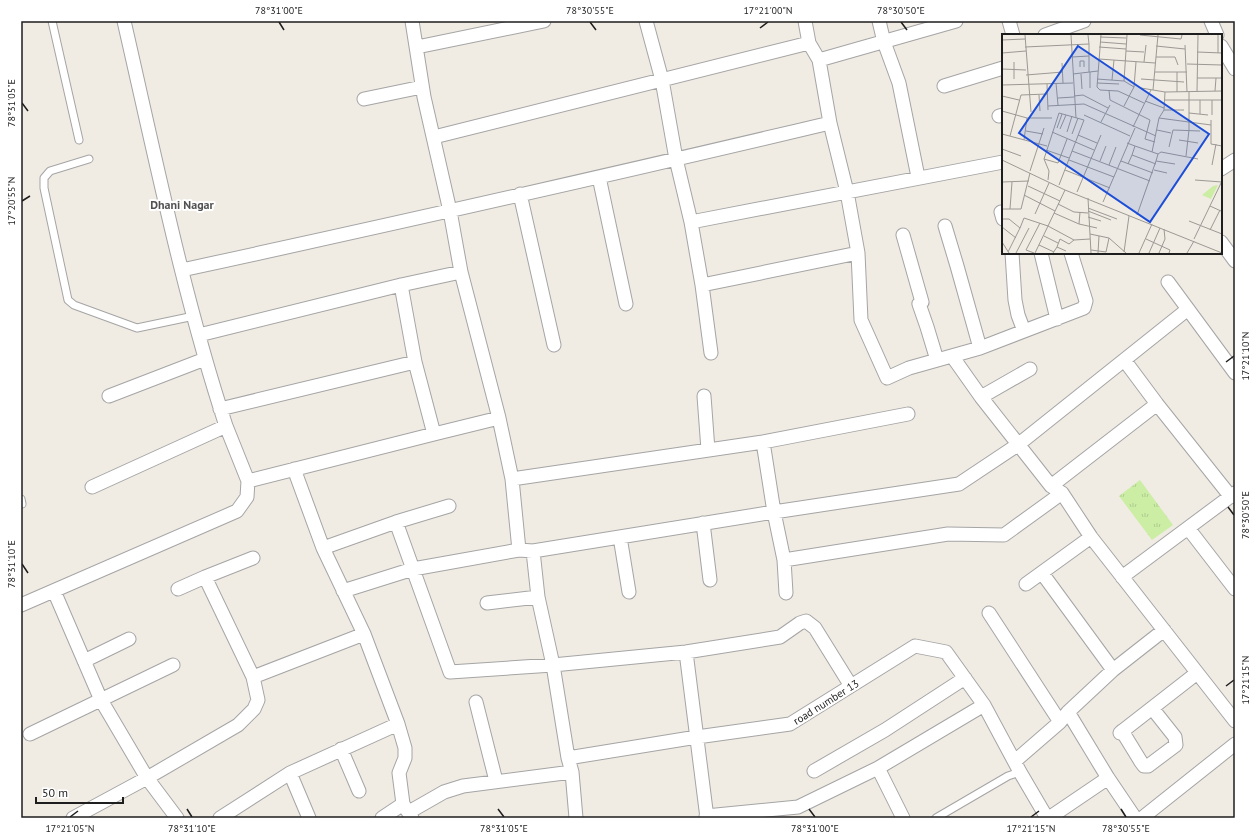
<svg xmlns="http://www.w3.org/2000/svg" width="1256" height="839" viewBox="0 0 1256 839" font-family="'PT Sans',sans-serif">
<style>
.grass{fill:url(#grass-tufts)}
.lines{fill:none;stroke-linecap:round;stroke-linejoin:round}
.service-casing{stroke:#a5a5a5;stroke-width:9}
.minor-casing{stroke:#a5a5a5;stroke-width:15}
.service{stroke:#fff;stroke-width:7}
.minor{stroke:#fff;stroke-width:13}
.ticks{fill:none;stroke:#1e1e1e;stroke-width:1.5}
.labels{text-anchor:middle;stroke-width:4;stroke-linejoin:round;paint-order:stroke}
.street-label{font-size:11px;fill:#1e1e1e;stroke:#fff}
.neighbourhood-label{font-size:12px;font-weight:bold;fill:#515151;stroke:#fff}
.inset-road{fill:none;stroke:#9c9994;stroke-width:1}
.view{fill:#1d4ed8;fill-opacity:0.15;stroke:#1d4ed8;stroke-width:2}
.inset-edge{fill:none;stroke:#1e1e1e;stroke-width:2}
.neatline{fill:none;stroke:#1e1e1e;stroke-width:1.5}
.ticks-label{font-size:10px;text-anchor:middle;fill:#1e1e1e}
</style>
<defs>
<pattern id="grass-tufts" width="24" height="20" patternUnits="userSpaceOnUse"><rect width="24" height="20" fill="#cbeea4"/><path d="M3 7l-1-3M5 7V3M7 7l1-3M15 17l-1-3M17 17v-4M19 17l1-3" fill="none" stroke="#aecc8d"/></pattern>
</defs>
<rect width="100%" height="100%" fill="#f0ebe3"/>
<path class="grass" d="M1140,480L1173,525L1152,540L1119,496Z"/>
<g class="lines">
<defs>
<path id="service" d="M52,21L79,140
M89,159L50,171L44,178V188L68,300L74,305L137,328L194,316
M21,499L22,504
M936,818L1008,776L1020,772"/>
<path id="minor" d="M124,21C155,156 183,295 226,426
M412,21L424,97L450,211L461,272L499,418L512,479L519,550
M646,21L662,80L676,159L691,222L702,285L711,353
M805,21L809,43L819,60L830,123L847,192L858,253L861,320L887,378L909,368L980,348L1084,308L1086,301L1071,253
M879,21L884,42L899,83L918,177
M1009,21L1013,35
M1211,21L1217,35
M1045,35L1084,21
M1221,46L1235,69
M417,47L544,21
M819,60L956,21
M944,86L1003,68
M364,99L422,87
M999,116L1003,115
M434,137L809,43
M1221,169L1235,160
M599,177L626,304
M520,194L554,345
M1001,212L1003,219
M691,222L1003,162
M945,226L957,266L980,348
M903,235L922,302L919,304L927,327L937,360
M1221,242L1235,261
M1012,253L1015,300L1018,315L1024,331
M1041,253L1057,319
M182,270C398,223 615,174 830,123
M1168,282L1235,373
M702,285L858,253
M199,335L401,285L461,272
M952,356L981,397L1051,486L1062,493L1091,537L1235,721
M1125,361L1157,404L1231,497
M415,362L434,434L499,418
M109,396L205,359
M704,396L708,450
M981,397L1030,369
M220,409L415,362L401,285
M763,442L774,512L784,560L786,593
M294,469L323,548L364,634L398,724L405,748V758L399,773L403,804L412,818
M512,479L763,442L908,414
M248,481L434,434
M1051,486L1157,404
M396,522L449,506
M703,523L710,580
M1188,528L1235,589
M620,537L629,592
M323,548L396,522L450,672L553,665L686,652L780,637L800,623L806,621L815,628L851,686
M533,551L538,597L553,665L568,758L572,772L576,818
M784,560L948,534L1004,535L1062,493
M1042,573L1113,670
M1122,577L1235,493
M1026,584L1091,537
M178,589L205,577L253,558
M54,591L101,700L147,778L177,818
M343,591L413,569L519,550L533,551L774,512L959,484L1019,444L1188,309
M487,603L538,597
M21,605L237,511L247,497L248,481L226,426L92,487
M989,613L1060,722
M686,652L707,818
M84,661L129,639
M253,677L364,634
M476,702L496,781
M1068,712L1108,778L1135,818
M1122,731L1141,762L1144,766H1148L1176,745L1175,737L1152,708
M1120,733L1197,673
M30,734L173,665
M341,749L359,791
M568,758L697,737L790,724L915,646L946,652L984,705L1020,772L1047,818
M1015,761L1060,722L1068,712L1113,670L1164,630
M878,768L903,818
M814,771L885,730L965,678
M290,773L309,818
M409,812L444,792L463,786L572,772
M706,816L798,807L878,768L984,705
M73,818L147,778L238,725L254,709L258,700L253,677L205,577
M220,818L290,773L398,724
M382,818L403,804
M1049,818L1108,778
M1142,818L1235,744"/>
</defs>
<use href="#service" class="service-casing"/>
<use href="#minor" class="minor-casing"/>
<use href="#service" class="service"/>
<use href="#minor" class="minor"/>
</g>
<path class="ticks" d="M279,22L284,30M590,22L596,30M901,22L907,30M760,28L768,22M22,103L28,111M22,201L30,196M1226,362L1234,356M1228,507L1234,515M22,564L28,573M1226,686L1234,680M187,809L192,817M498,809L504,817M809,809L815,817M1121,809L1126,817M70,817L78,811M1031,817L1039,811"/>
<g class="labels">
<g class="street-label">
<text transform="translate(826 702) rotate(-32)" y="4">road number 13</text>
</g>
<g class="neighbourhood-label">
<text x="182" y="209">Dhani Nagar</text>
</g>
</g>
<g transform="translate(1002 34)">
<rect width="220" height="220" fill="#f0ebe3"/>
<path d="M216,151L209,165L200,161L211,152Z" fill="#cbeea4"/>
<path class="inset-road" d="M23,1L29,78M69,1L74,84M99,1L95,53L98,56L116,57L142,69M138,1L179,5L180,1M98,3L124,4M0,6L23,5M98,8L124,10M183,11L185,58M154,12L183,15M23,13L87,10L86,1M97,13L124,15M124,17L142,18M195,18L220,19M0,19L24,17M216,19V1M70,23L87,22M154,23H173L176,31M97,25L153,29M12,28V45M142,28L144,11M60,29L61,49M185,30L220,31M78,33V27H82V33M0,35L24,36M87,38V10M153,38H185M175,38V58M71,40L96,37M79,40L80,55M24,41L61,38M195,44H220M95,45L122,47L132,53M139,45L182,48M110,46L112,26M122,47L125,1M54,49L56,71M95,49L117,50M45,50L46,76M0,51L71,49M88,54V38M139,54L163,58L220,57M107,56L108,66L148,86L143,105L153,108M151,56L156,1M213,57L214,44M195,58L196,1M37,61L38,77M0,62L17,66M72,62L81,61L106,74M56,64L72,63M163,66H220M143,67L162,74M46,72L82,70L154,102M122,72L132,53L134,28M162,76H182M0,77L25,84H50M187,79L206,81M198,80V66M82,81L128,102M210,81V66M157,84L209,91M209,86V110L220,112M99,88L108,71M131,93L149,56M55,94L60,80M58,95L64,81M155,96L169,99M24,97L41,100M50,98L92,116M65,98L70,82M0,100L45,112M70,100L76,84M76,101L95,109M8,102L19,61L45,60M22,106L25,84M177,106L196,109M125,109L133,112L130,121M133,112L156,120M167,113L171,96L198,97M0,115L19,122M44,116L67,124M70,117L148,147M150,118L157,84L162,76L163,58M184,122L187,96V58M42,125L47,137L46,146M0,126L63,156L220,219M67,126L112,143M98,127L104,112M119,127L151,139M126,130L130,121L154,130M173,130L154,127L156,120L159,118L196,125M107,131L114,113M210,131L214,110M63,136L108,154M152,136L165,139M28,137L42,94M193,146L220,148M0,148L27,147M57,151L82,86L57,79L42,125L56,129L65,105M26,152L58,167M75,158L99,101M22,161L53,177M86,164L89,219M101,168L133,94M56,170L72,178L86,179M208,172L219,177M86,174L115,185M0,175H19L28,139M8,175L10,148M86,177L109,186M52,179L77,190L78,178M33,180L47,149M135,181L154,127M86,183L99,187M0,185H7L18,194L22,184L46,192L63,156M187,187L220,200M77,190L95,194M0,193L14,204M208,196L218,176M88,200L107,204L124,219M42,202L56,209M144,205L168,216L167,219M192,205L220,147M0,208L7,219M37,211L52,218M55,213L58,205L67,210L72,206M89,216L104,218L107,204M6,218L18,194M122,218L127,182M14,219L27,194M32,219L24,216L38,189M33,219L46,192L72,206L88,205M51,219L55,213L64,217M96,219L97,202M137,219L150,190M147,219L158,194M157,219L163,205L162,195M185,219L192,207"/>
<path class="view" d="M76,12L207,100L148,188L17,99Z"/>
<rect width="220" height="220" class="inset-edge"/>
</g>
<rect width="1256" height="839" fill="none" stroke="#ffffff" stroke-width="44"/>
<path d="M36 797v6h87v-6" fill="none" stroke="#1e1e1e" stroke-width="2"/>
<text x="42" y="797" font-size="12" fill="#1e1e1e" stroke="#ffffff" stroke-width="3" paint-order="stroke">50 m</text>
<rect x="22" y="22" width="1212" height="795" class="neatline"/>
<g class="ticks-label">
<text x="279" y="14">78°31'00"E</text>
<text x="590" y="14">78°30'55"E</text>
<text x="768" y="14">17°21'00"N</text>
<text x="901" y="14">78°30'50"E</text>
<text transform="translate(11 103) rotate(-90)" y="4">78°31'05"E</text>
<text transform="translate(11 201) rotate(-90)" y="4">17°20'55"N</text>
<text transform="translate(1245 356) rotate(-90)" y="4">17°21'10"N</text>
<text transform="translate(1245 515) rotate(-90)" y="4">78°30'50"E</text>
<text transform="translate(11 564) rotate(-90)" y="4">78°31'10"E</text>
<text transform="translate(1245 680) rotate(-90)" y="4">17°21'15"N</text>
<text x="70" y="832">17°21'05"N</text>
<text x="192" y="832">78°31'10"E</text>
<text x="504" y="832">78°31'05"E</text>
<text x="815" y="832">78°31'00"E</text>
<text x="1031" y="832">17°21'15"N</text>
<text x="1126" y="832">78°30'55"E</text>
</g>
</svg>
